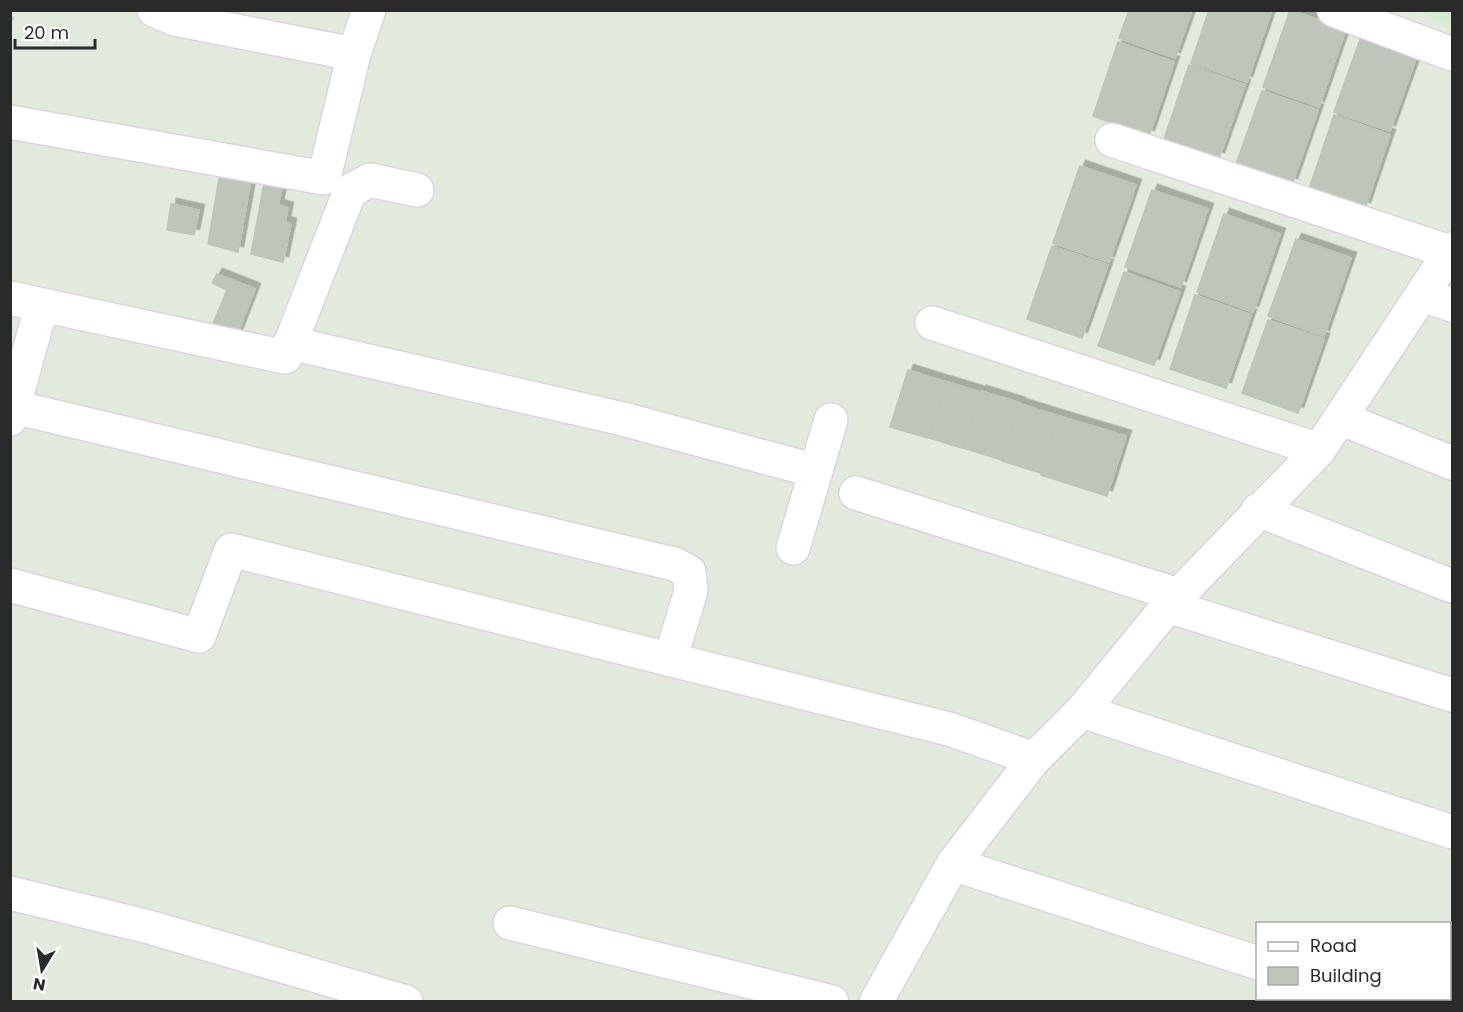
<svg xmlns="http://www.w3.org/2000/svg" width="1463" height="1012" viewBox="0 0 1463 1012" font-family="Poppins,sans-serif">
<style>
.education{fill:#d3ebce}
.building{fill:#bec6bc;stroke:#bac6b7;stroke-width:1.5;filter:url(#shadow)}
.lines{fill:none;stroke-linecap:round;stroke-linejoin:round}
.minor-casing{stroke:#e0d2e1;stroke-width:36}
.path{stroke:#ccc;stroke-width:4;stroke-dasharray:4.5 3;stroke-linecap:butt}
.minor{stroke:#fff;stroke-width:33}
</style>
<defs>
<filter id="shadow"><feDropShadow dx="5.5" dy="-5.5" stdDeviation="0" flood-color="#0004"/></filter>
</defs>
<rect width="100%" height="100%" fill="#e1eadd"/>
<path class="education" d="M1417,11H1452V25Z"/>
<path class="building" d="M1129,10H1192L1175,58L1119,38Z
M1209,10H1272L1247,82L1191,63Z
M1290,10L1346,29L1319,107L1263,87Z
M1362,34L1418,53L1390,131L1334,112Z
M1118,42L1174,62L1149,136L1093,116Z
M1189,65L1245,85L1219,158L1164,139Z
M1262,91L1318,110L1292,184L1236,164Z
M1334,115L1390,135L1365,208L1309,189Z
M1080,166L1136,185L1109,262L1053,243Z
M220,173L251,180L238,252L208,244Z
M265,178L284,181L278,205L288,208L285,222L291,224L283,262L251,254Z
M1152,190L1208,209L1181,287L1125,267Z
M171,204L199,210L194,235L167,230Z
M1224,214L1280,234L1253,312L1197,292Z
M1296,239L1351,258L1324,336L1268,316Z
M1052,246L1108,265L1082,338L1027,319Z
M1124,272L1180,292L1154,365L1098,346Z
M217,274L255,289L237,335L212,326L227,290L212,283Z
M1195,295L1251,315L1226,388L1170,369Z
M1268,320L1324,339L1298,413L1242,393Z
M908,370L946,382L928,438L890,427Z
M947,382L980,392L962,448L929,438Z
M981,391L1020,403L1002,460L963,448Z
M1020,404L1059,416L1041,473L1002,461Z
M1059,416L1126,436L1107,496L1041,475Z"/>
<g class="lines">
<defs>
<path id="minor" d="M154,10L175,19L354,54
M1334,10L1452,54
M10,122L324,178L354,54L369,10
M1112,140L1450,252
M1422,295L1452,305
M10,298L285,357L350,191L370,180L417,190
M932,323L1319,450
M290,343L623,419L816,471
M14,407L674,564L689,572L691,591L670,660
M1340,418L1452,463
M10,419L42,305
M856,493L1178,595
M1258,510L1452,586
M793,548L831,420
M10,585L199,636L231,550L949,729L1034,759
M1168,606L1452,695
M1082,711L1452,832
M953,864L1258,963
M10,893L149,927L406,1002
M510,923L832,1002
M1367,998L1377,1002
M876,1002L953,864L1034,759L1082,711L1168,606L1319,450L1452,249"/>
</defs>
<use href="#minor" class="minor-casing"/>
<path class="path" d="M10,18L14,19"/>
<use href="#minor" class="minor"/>
</g>
<rect width="1463" height="1012" fill="none" stroke="#2a2a2a" stroke-width="24"/>
<rect x="1256" y="922" width="195" height="78" fill="#ffffff" stroke="#aaaaaa" stroke-width="1.5"/>
<rect x="1268" y="942" width="30" height="9" fill="#ffffff" stroke="#aaaaaa" stroke-width="1.5"/>
<text x="1310" y="952" font-size="18" fill="#2a2a2a">Road</text>
<rect x="1268" y="967" width="30" height="18" fill="#bec6bc" stroke="#aaaaaa" stroke-width="1.5"/>
<text x="1310" y="982" font-size="18" fill="#2a2a2a">Building</text>
<g transform="translate(42 970) rotate(191)" stroke="#ffffff" stroke-width="4.5" paint-order="stroke">
<path d="M0-4.5L10 22L0 15L-10 22Z" fill="#2a2a2a"/>
<text y="-9" font-size="16" font-weight="bold" text-anchor="middle" fill="#2a2a2a">N</text>
</g>
<path d="M15 39v9h80v-9" fill="none" stroke="#2a2a2a" stroke-width="3"/>
<text x="24" y="39" font-size="18" fill="#2a2a2a" stroke="#ffffff" stroke-width="4.5" paint-order="stroke">20 m</text>
</svg>
